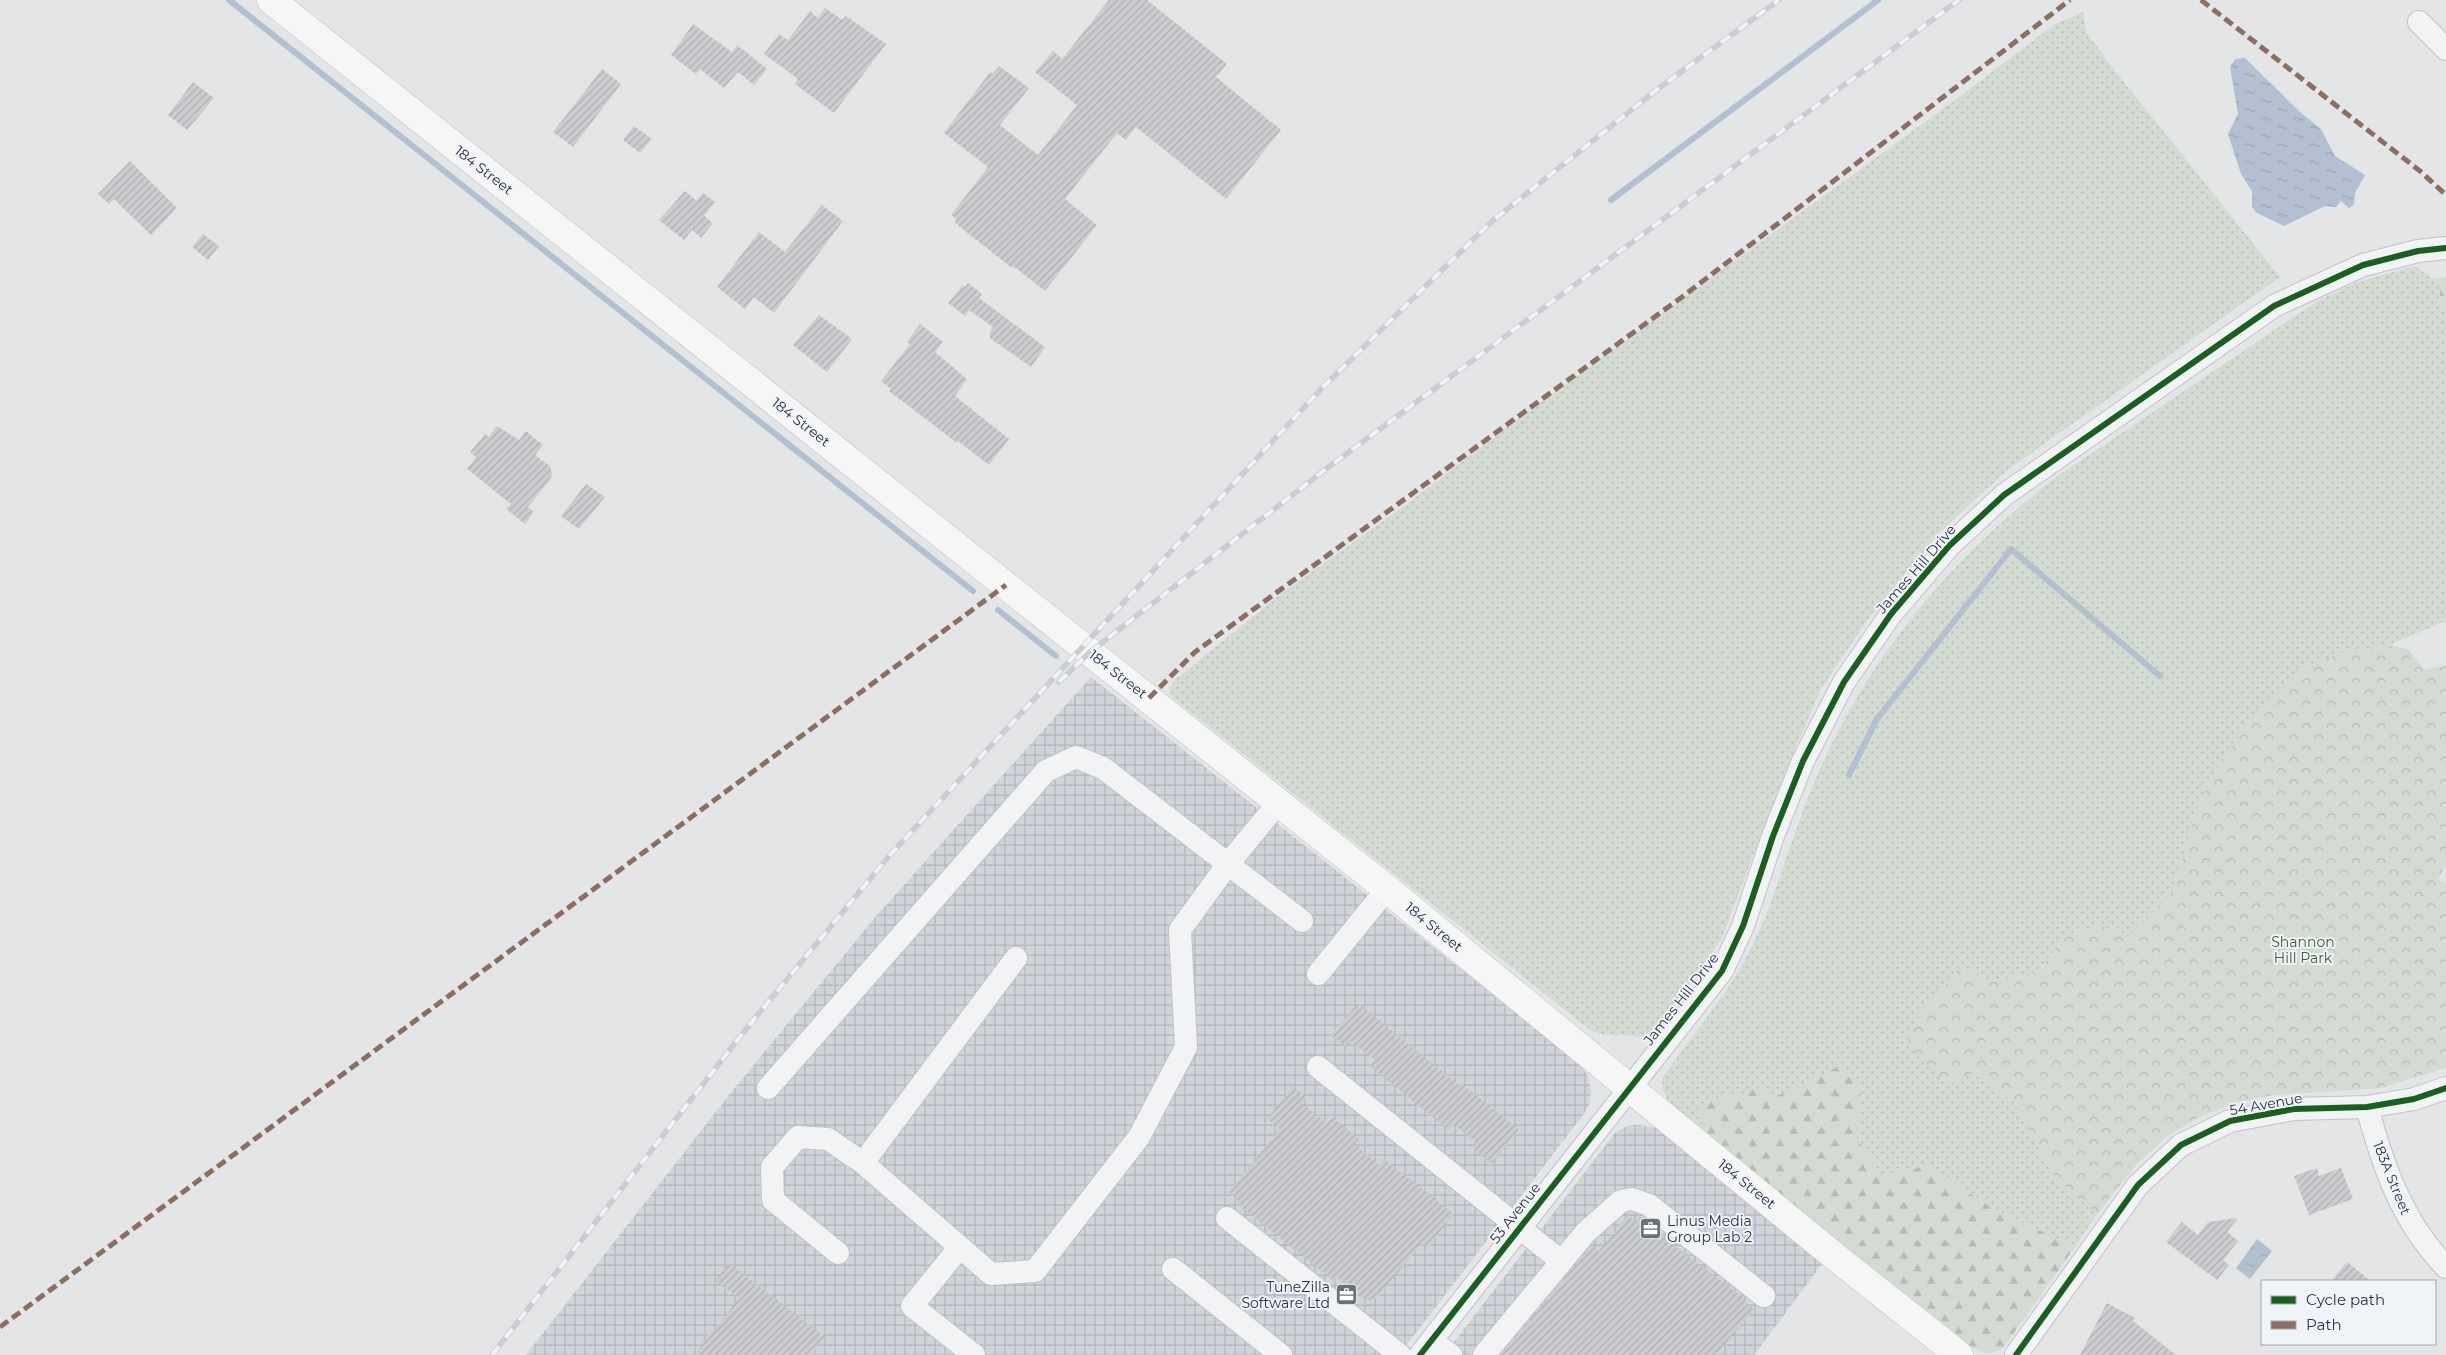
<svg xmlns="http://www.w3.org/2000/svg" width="2446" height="1355" viewBox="0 0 2446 1355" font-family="Montserrat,sans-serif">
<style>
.industrial{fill:url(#industrial-grid)}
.grass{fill:url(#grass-dots)}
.forest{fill:url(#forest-firs)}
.park{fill:url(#park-crowns)}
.water{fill:url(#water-ripples)}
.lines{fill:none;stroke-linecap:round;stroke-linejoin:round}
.stream{stroke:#b2c0d1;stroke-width:6}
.building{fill:url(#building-hatch)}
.minor-casing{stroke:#c1c3c5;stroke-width:24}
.major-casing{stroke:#bfc2c5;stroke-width:29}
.minor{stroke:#f2f3f5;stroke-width:22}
.major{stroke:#f6f6f7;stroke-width:28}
.rail-casing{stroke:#cccdd0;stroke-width:5.5}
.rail{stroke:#f0f3f7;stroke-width:4;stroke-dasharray:11;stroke-linecap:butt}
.quiet{stroke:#8d6e63;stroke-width:5;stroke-dasharray:10 5;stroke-linecap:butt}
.cycleway-casing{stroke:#f0f3f7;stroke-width:9}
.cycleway{stroke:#1b5e20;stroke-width:6}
.labels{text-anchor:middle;stroke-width:4;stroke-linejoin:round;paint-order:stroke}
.street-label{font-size:14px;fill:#2a3141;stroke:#f0f3f7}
.park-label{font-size:14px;fill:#3d5c37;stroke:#f0f3f7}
.poi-label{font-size:14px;fill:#2a3141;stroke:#f0f3f7;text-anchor:start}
</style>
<defs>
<pattern id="industrial-grid" width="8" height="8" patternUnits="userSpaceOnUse" patternTransform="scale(1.25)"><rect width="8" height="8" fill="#d1d4da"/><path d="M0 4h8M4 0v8" fill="none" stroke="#b4b6bc"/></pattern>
<pattern id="grass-dots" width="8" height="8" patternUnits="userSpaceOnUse" patternTransform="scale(1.25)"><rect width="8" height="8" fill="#d3dbd3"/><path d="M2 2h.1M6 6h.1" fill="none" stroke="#b5bcb6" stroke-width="1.8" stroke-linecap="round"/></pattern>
<pattern id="forest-firs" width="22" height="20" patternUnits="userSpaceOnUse" patternTransform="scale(1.25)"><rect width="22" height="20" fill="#d3dbd3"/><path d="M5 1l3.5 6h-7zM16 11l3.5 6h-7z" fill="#b5bcb6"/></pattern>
<pattern id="park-crowns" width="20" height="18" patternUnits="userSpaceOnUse" patternTransform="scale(1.25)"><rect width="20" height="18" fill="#d3dbd3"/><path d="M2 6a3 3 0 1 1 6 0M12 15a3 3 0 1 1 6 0" fill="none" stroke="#b5bcb6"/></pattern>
<pattern id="water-ripples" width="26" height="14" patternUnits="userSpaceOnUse" patternTransform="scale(1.25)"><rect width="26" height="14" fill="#b2c0d1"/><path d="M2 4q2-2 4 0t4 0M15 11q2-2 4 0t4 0" fill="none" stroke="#99a5b5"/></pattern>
<pattern id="building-hatch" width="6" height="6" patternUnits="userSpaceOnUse" patternTransform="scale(1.25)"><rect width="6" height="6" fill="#cbcdcf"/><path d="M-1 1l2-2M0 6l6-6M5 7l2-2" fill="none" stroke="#aeb0b3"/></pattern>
</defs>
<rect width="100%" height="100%" fill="#e3e5e7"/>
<path class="industrial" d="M1091,677L1580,1063L1588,1077L1591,1091L1589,1105L1583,1115L1399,1355H526L729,1095L877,915Z
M1638,1125L1658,1128L1825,1260L1754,1355H1444L1615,1133L1627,1126Z"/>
<path class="grass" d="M2083,12L2086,32L2115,71L2280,277L2006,471L1940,532L1871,615L1821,689L1783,777L1721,940L1668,1013L1645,1038C1626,1032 1607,1040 1589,1029L1172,697C1168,689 1170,686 1176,679L1286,590L1403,507L1514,422L1958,98L2055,24Z
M2415,266L2441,285L2439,303L2446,314V621L2389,645L2344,652L2306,667L2278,690L2223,755L2196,811L2172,893L2130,935L2100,926L2067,935L2037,972L1990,981L1974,969L1958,968L1941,992L1974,1073L2015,1103L2054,1177L2097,1214L2075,1247L1995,1210L1929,1166L1882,1175L1856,1139L1861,1084L1698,1111L1709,1138C1692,1123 1657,1103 1663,1077C1692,1035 1726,997 1749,952C1777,899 1790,838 1814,783C1866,659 1952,556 2058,476L2316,302L2355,283Z"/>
<path class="forest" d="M2446,277V314L2439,303L2441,285L2433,279Z
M1837,1067L1861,1084L1857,1139L1882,1175L1929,1166L1995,1210L2075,1247L2004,1347C1992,1355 1983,1354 1971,1347L1709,1138L1698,1111L1701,1104L1754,1090H1766L1775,1097Z"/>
<path class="park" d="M2389,645L2409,650L2424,670L2446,665V864L2438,879L2446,884V1068L2380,1088L2274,1095L2238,1102L2201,1116L2167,1136L2137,1164L2097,1214L2054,1177L2015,1103L1974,1073L1948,1085L1905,1043L1921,1013L1941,992L1958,968L1974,969L1990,981L2037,972L2067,935L2100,926L2130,935L2172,893L2196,811L2223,755L2278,690L2306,667L2344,652Z"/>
<path class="water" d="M2245,58L2300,112L2321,129L2335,156L2365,175L2355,193L2354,205L2349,208L2341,201L2336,207L2325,206L2284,226L2257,213L2252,207V191L2241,174L2228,134L2238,114L2230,67L2235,59Z
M2257,1239L2272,1251L2250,1279L2236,1268Z"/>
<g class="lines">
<path class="stream" d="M229,0L973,591
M1611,200L1878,0
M998,610L1056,656
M1849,775L1877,719L2011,549L2160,676"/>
</g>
<path class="building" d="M1109,0H1147L1227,64L1216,77L1281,130L1226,199L1136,127L1126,140L1117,133L1065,199L1097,225L1045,291L1013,266L1012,268L955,223L956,218L951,215L988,167L944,133L990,72L992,74L999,66L1029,88L1000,125L1038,155L1077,105L1035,72L1053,51L1062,59Z
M825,8L842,20L846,16L886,44L834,113L795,84L798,79L764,54L779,34L788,40L810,11L818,18Z
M693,24L732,52L737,45L767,69L754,85L738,72L724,88L700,69L696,74L671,55Z
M602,69L621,84L573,147L553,132Z
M193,82L214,98L187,130L168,115Z
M634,126L652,139L640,153L623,140Z
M130,161L177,208L151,235L114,199L109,204L98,194Z
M685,191L697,201L703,193L715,202L704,216L713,223L701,238L692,230L684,240L659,220Z
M822,205L843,221L774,313L754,297L745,309L717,287L759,232L785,252Z
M203,234L219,246L208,260L192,247Z
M968,283L982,294L979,298L1045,347L1031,367L990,338V332L993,327L969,310L965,316L948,303L963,285L965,287Z
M819,315L852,339L827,372L793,345Z
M920,324L943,342L935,352L967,379L955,396L1009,439L989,465L958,441L957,443L889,391L891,389L881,381L910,344L907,342Z
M497,426L519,440L526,431L543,445L535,455L550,466L552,473L550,480L528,507L534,512L525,524L506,509L511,504L467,469L476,457L470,452L485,434L489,437Z
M586,484L605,497L579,529L561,516Z
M1358,1003L1460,1086L1462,1084L1519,1130L1492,1164L1473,1148L1477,1143L1454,1124L1449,1130L1370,1066L1375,1060L1351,1041L1346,1047L1331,1036Z
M1293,1086L1307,1098L1302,1104L1327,1123L1332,1117L1359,1139L1354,1144L1379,1165L1384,1159L1454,1214L1427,1248L1422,1243L1378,1297L1371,1300L1366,1301L1337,1278L1334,1281L1237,1204L1239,1201L1229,1192L1280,1129L1267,1119Z
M2317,1168L2319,1176L2341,1168L2353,1199L2309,1215L2294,1176Z
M1628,1215L1636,1222L1640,1217L1666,1237L1665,1239L1744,1298L1743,1300L1754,1309L1716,1355H1501L1592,1245L1599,1251Z
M2238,1218L2227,1232L2238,1241L2223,1260L2229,1265L2217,1280L2166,1242L2182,1222L2198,1235L2208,1222Z
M2347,1262L2371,1281H2331Z
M729,1263L825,1337L811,1355H695L712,1330L714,1331L739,1298L715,1281Z
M2107,1303L2135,1318L2133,1321L2176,1355H2080Z"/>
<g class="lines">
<defs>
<path id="minor" d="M2419,22L2446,49
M1016,958L863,1163L991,1274L1035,1271L1139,1137L1186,1047L1180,930L1228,864L1279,802
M1318,974L1387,889
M1318,1067L1561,1261
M768,1088L1046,771L1076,757L1103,768L1302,921
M2367,1107C2383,1166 2402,1222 2446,1267
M1227,1218L1400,1355
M960,1247L912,1306L974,1355
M838,1253L773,1200L772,1167L798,1137L828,1139L863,1163
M1173,1269L1281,1355
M1431,1341L1451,1355
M1420,1355L1722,971L1743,926L1773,836L1803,761L1844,682L1891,614L1949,546L2004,495L2274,306L2363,265L2418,251L2446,248
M1484,1355L1586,1232L1621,1201L1632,1199L1649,1205L1764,1296
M2016,1355L2138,1185L2181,1145L2230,1121L2294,1109L2367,1107L2414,1099L2446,1088"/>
<path id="major" d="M271,0L1387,889L1838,1259L1959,1355"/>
</defs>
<use href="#minor" class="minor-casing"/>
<use href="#major" class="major-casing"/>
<use href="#minor" class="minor"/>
<use href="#major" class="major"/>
<defs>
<path id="rail" d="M1059,682L1090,652L1326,469L1959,0
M492,1355L746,1029L889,856L1323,387L1491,222L1659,88L1779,0"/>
</defs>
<use href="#rail" class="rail-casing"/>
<use href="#rail" class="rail"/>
<path class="quiet" d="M2201,0L2420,171L2446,195
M1149,698L1195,652L1682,297L2070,0
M0,1327L1006,585"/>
<defs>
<path id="cycleway" d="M1420,1355L1722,971L1743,926L1773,836L1803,761L1844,682L1891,614L1949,546L2004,495L2274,306L2363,265L2418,251L2446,248
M2016,1355L2138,1185L2181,1145L2230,1121L2294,1109L2367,1107L2414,1099L2446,1088"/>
</defs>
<use href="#cycleway" class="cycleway-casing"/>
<use href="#cycleway" class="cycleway"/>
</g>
<defs>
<symbol id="office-square" viewBox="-11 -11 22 22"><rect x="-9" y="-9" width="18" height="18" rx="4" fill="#6b707b" stroke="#f0f3f7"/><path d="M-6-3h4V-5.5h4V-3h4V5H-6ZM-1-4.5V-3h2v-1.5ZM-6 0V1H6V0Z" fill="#fff"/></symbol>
</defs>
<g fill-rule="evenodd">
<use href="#office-square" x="1638" y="1216" width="25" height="25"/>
<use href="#office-square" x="1334" y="1282" width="25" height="25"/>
</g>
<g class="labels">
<g class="street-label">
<text transform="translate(484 170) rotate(38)" y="5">184 Street</text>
<text transform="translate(801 422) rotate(38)" y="5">184 Street</text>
<text transform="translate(1916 569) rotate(-49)" y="5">James Hill Drive</text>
<text transform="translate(1118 674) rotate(38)" y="5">184 Street</text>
<text transform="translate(1434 927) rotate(39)" y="5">184 Street</text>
<text transform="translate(1681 999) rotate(-52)" y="5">James Hill Drive</text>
<text transform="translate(2266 1104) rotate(-10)" y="5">54 Avenue</text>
<text transform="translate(2392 1178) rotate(68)" y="5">183A Street</text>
<text transform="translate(1747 1184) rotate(39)" y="5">184 Street</text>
<text transform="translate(1515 1213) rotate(-52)" y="5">53 Avenue</text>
</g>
<g class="park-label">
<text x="2303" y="947">Shannon<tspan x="2303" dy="16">Hill Park</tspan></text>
</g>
<g class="poi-label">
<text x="1667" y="1226">Linus Media<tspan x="1667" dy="16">Group Lab 2</tspan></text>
<text x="1330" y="1292" text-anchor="end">TuneZilla<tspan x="1330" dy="16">Software Ltd</tspan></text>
</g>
</g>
<rect x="2261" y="1280" width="175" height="65" fill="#f0f3f7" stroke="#a1a5ae"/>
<rect x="2271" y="1296" width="25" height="8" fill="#1b5e20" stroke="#a1a5ae"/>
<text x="2306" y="1305" font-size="15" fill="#2a3141">Cycle path</text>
<rect x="2271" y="1321" width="25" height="8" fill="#8d6e63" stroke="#a1a5ae"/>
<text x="2306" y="1330" font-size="15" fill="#2a3141">Path</text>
</svg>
